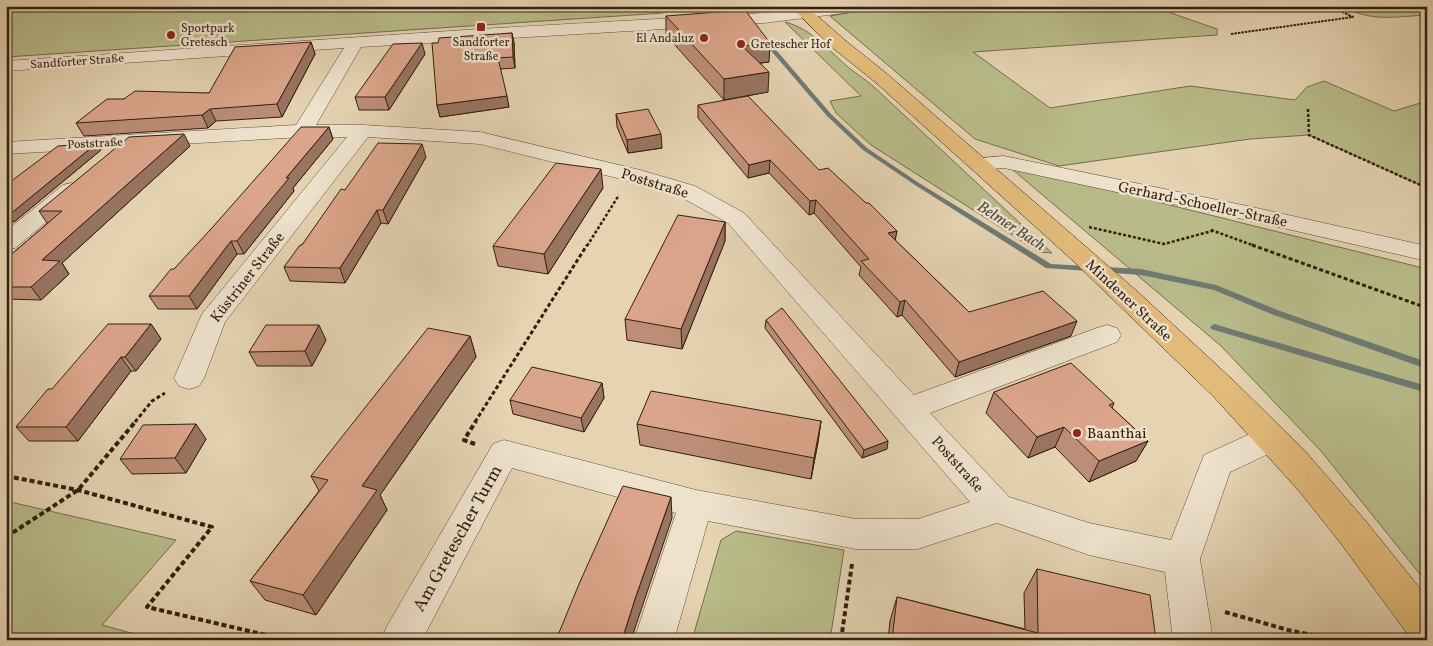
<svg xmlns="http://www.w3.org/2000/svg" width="1433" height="646" viewBox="0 0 1433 646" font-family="Vollkorn,serif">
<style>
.green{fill:#b8bb89;stroke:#756d4c}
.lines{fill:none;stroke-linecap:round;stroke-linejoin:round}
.stream{fill:#6f7a72;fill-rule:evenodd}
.minor-casing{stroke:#5f4c38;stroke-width:1}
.major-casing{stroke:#321f10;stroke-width:1}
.path-far3{stroke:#321f10;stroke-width:2;stroke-dasharray:2.5 1;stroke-linecap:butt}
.path-far2{stroke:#321f10;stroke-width:2.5;stroke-dasharray:3 2;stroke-linecap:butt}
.path-far1{stroke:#321f10;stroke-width:3;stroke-dasharray:4 2.5;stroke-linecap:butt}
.path{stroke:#321f10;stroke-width:4;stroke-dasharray:5 3;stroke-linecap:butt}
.minor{fill:#eee2cd;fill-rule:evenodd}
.major{fill:#e2ba79;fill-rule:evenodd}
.wall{fill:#bc8e78;stroke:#321f10}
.shaded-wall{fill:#997461;stroke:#321f10}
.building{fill:#dba58b;stroke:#321f10}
.poi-dot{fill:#8f2418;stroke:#eee2cd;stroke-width:2}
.labels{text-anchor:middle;stroke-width:5;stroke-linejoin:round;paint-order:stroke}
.far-poi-label{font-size:12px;fill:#321f10;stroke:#eee2cd;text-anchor:start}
.far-street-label{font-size:12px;fill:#321f10;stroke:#eee2cd}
.street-label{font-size:15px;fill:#321f10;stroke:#eee2cd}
.poi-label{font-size:15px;fill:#321f10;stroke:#eee2cd;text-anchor:start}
.water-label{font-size:16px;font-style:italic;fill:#504c41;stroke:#eee2cd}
.near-street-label{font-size:18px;fill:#321f10;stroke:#eee2cd}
</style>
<rect width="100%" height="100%" fill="#e5d3b2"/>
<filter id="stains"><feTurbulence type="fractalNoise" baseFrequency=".004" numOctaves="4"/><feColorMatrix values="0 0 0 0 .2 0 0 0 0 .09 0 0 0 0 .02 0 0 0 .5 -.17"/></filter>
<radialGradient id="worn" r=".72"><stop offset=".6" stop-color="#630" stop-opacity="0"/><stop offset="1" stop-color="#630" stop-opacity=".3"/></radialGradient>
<path class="green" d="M20,6H661L663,13L6,57V13Z
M699,6H773L775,8L716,12L701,9Z
M888,6H1151L1217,29V35L973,52L1050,108L1190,86L1295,100L1307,87L1324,81L1394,111L1427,101V188L1309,135L1250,139L1059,166L975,139L830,16Z
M1340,6H1427V15C1391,17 1373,22 1340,6Z
M785,22C812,29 828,50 849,68C857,74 866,80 874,87L1052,253L1039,252L871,145L836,113L830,101L861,96Z
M1025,169L1427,269V583L1321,451L1221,346L1013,170Z
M6,501L176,540L102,625L156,640H6Z
M736,531L844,550L830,640H692L721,540Z"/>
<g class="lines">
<path class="stream" d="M734,6H739L749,18V20H745Z
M781,6H786V8L782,9Z
M761,37H765L831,114L867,148L919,183L1051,264L1141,269L1216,285L1280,311L1427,362V369L1274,315L1214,290L1141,275L1046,268L915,185L863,150L827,116L761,39Z
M1214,324L1427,386V393L1211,329L1210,327Z"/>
<defs>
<path id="minor" d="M827,6H867L865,9L860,11L764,23L361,47L316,125H363L480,132L640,170L695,186L744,213L914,395L1097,328L1107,325L1117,328L1121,335L1117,342L930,413L1009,497L1089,523L1171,540L1204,455L1261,429L1272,426L1283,429L1288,438L1283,447L1230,472L1200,559L1213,640H1173L1165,572L1089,555L997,523L918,549H856L708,521L674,640H634L676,513L512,468L422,640H381L387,626L493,444L504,440L696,490L856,519H918L970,502L728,223L679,196L625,180L480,144L368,137L225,322L204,378L199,386L189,389L179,386L174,378L202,314L347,137H303L6,154V142L296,125L344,48L6,71V61L479,29L764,13Z
M1004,156L1252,207L1427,246V261L1252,221L1004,168L979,170L971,169L968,164L971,159Z
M71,183L79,185L82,190L79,195L15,248L6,250V231L63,185Z"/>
<path id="major" d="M790,6H806L846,41L886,73L1138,292L1235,382L1304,450L1364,519L1427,597V640H1412L1339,541L1300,492L1214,397L1071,259L874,81L834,49Z"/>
</defs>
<use href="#minor" class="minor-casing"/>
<use href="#major" class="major-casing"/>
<path class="path-far3" d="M1231,34L1353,17L1330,6"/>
<path class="path-far2" d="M1308,109L1309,135L1427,188
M1089,227L1164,244L1212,231
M1211,230L1255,246
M587,246L619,195"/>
<path class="path-far1" d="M1252,245L1427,308
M135,422L152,401L165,393
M475,422L587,245"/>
<path class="path" d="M475,444L464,440L476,421
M6,476L78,490L212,527L147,607L287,640
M6,537L78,490L136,421
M1225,612L1288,630L1336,640
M841,640L852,564"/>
<use href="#minor" class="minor"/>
<use href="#major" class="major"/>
</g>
<path class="wall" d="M666,16L769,62L761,63L768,92L724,100L666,35Z
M512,33L514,43L515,68L500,69L509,107L440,117L437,105L438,43Z
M311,42L315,54L282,117L216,121L208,128L84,136L76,123L124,99L209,93Z
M425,54L389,110H359L355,97Z
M698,105L819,170L866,203L897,231L895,240L969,312L1071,336L955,377L902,315L897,317L859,275L861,267L814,213L809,215L769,173L748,178L698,118Z
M616,114L662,148L628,153L617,127Z
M329,127L333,139L293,188L294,191L244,254H237L197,309H158L149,296L174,269Z
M97,143L101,150L14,222H6V185Z
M190,146L62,263L69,274L41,300L6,299V259L48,223H47L39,211Z
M426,157L388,224L381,223L345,283L290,281L284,267L302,245L345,190Z
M603,188L548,274L498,266L493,246Z
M725,222V241L682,349L627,340L625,319Z
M766,320L887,449L862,458L765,328Z
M151,324L161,339L136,371H131L78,441H29L16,427L52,389Z
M470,336L476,357L380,495L387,510L316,615L265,600L250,581L319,491L311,476Z
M326,340L312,366H257L249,352Z
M602,383L604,398L584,432L513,414L510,400Z
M994,392L1114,403L1112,408L1148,441L1136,461L1089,482L1055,447L1028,458L986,413Z
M821,421L818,442L811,479L640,445L637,424Z
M206,439L186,473L132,474L120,459Z
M1037,569L1156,640H888L890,621L897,597L1025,629L1024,593Z"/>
<path class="shaded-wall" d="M512,33L514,43L515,68L513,57Z
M311,42L315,54L282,117L277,104Z
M422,43L425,54L389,110L385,97Z
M770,43L769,62L742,65V46Z
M769,72L768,92L724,100V79Z
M507,96L509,107L440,117L437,105Z
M210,109L216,121L208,128L202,115Z
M329,127L333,139L293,188L294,191L244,254L237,241L286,178Z
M184,134L190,146L62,263L69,274L41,300L31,287L42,260Z
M661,134L662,148L628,153L627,140Z
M97,143L101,150L14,222L9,215Z
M422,144L426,157L388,224L383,210Z
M770,160L769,173L748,178L749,165Z
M601,169L603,188L548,274L544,254Z
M816,200L814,213L809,215L810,201Z
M377,210L381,223L345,283L340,268Z
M725,222V241L682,349L681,329Z
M897,231L894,245L888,233Z
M231,241L237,254L197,309L189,296Z
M905,300L902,315L897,317L900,302Z
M1077,321L1071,336L955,377L959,362Z
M151,324L161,339L136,371L125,357Z
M319,325L326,340L312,366L305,351Z
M470,336L476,357L380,495L387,510L316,615L303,595L362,486Z
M121,357L131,371L78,441L66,427Z
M602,383L604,398L584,432L581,418Z
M821,421L818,442L811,479L814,458Z
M196,424L206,439L186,473L175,458Z
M1064,427L1055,447L1028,458L1037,437Z
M888,441L887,449L862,458L864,450Z
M1148,441L1136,461L1089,482L1099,461Z
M671,497L672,518L631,640H622L635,599Z"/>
<path class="building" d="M745,10L770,43L742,46L769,72L724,79L666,16Z
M512,33L513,57L498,58L507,96L437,105L432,43H438L439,38Z
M311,42L277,104L210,109L202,115L76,123L107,99H124L135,91L209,93L235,47Z
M422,43L385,97H355L393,44Z
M748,96L819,170L828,168L866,203H869L897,231L888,233L969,312L1043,291L1077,321L959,362L905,300L900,302L861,261L869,259L816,200L810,201L770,160L749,165L698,105Z
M648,109L661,134L627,140L616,114Z
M301,127H329L286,178H289L237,241H231L189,296H149L171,269H174L211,229Z
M184,134L42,260L60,261L31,287H6V259L62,211H39L129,137Z
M97,143L9,215H6V185L58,146Z
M378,143L422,144L383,210H377L340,268L284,267L300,245H302L341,189L345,190Z
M556,163L601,169L544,254L493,246Z
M678,215L725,222L681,329L625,319Z
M782,308L888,441L864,450L766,320Z
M108,324H151L125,357H121L66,427H16L48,389H52Z
M266,325H319L305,351L249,352Z
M428,328L470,336L362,486L377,490L303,595L250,581L328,480L311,476Z
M1071,363L1114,403L1109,405L1148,441L1099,461L1064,427L1037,437L994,392Z
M532,367L602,383L581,418L510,400Z
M651,391L821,421L814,458L637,424Z
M196,424L175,458L120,459L143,425Z
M623,486L671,497L635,599L622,640H556L579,584Z
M1037,569L1150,595L1156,640H892L897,597L1038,633Z"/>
<g class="poi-dot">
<rect x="476" y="22" width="10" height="10" rx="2.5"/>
<circle cx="171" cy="35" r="5"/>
<circle cx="704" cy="38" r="5"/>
<circle cx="741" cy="44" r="5"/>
<circle cx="1077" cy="433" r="5"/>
</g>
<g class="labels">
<g class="far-poi-label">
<text x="181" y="32">Sportpark<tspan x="181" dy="14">Gretesch</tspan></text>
<text x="694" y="42" text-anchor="end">El Andaluz</text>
<text x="481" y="46" text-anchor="middle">Sandforter<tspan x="481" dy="14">Straße</tspan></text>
<text x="751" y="48">Gretescher Hof</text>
</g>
<g class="far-street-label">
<text transform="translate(77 61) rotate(-4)" y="4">Sandforter Straße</text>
<text transform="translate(95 143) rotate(-3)" y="4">Poststraße</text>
</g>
<g class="street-label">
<text transform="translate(655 183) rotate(17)" y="5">Poststraße</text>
<text transform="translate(1203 204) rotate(12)" y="5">Gerhard-Schoeller-Straße</text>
<text transform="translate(247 277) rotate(-52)" y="5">Küstriner Straße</text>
<text transform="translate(1129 300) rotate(43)" y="5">Mindener Straße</text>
<text transform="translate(958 464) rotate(48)" y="5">Poststraße</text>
</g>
<g class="poi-label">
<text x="1087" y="438">Baanthai</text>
</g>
<g class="water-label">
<text transform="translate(1012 225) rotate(33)" y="6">Belmer Bach</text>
</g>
<g class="near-street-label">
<text transform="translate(457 538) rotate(-61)" y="6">Am Gretescher Turm</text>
</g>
</g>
<rect width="1433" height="646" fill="none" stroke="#e5d3b2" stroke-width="25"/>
<rect x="8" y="8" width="1418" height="631" fill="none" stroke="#321f10" stroke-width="2.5"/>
<rect x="12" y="12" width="1408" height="621" fill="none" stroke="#321f10"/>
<rect width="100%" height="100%" filter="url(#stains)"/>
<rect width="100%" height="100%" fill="url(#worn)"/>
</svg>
